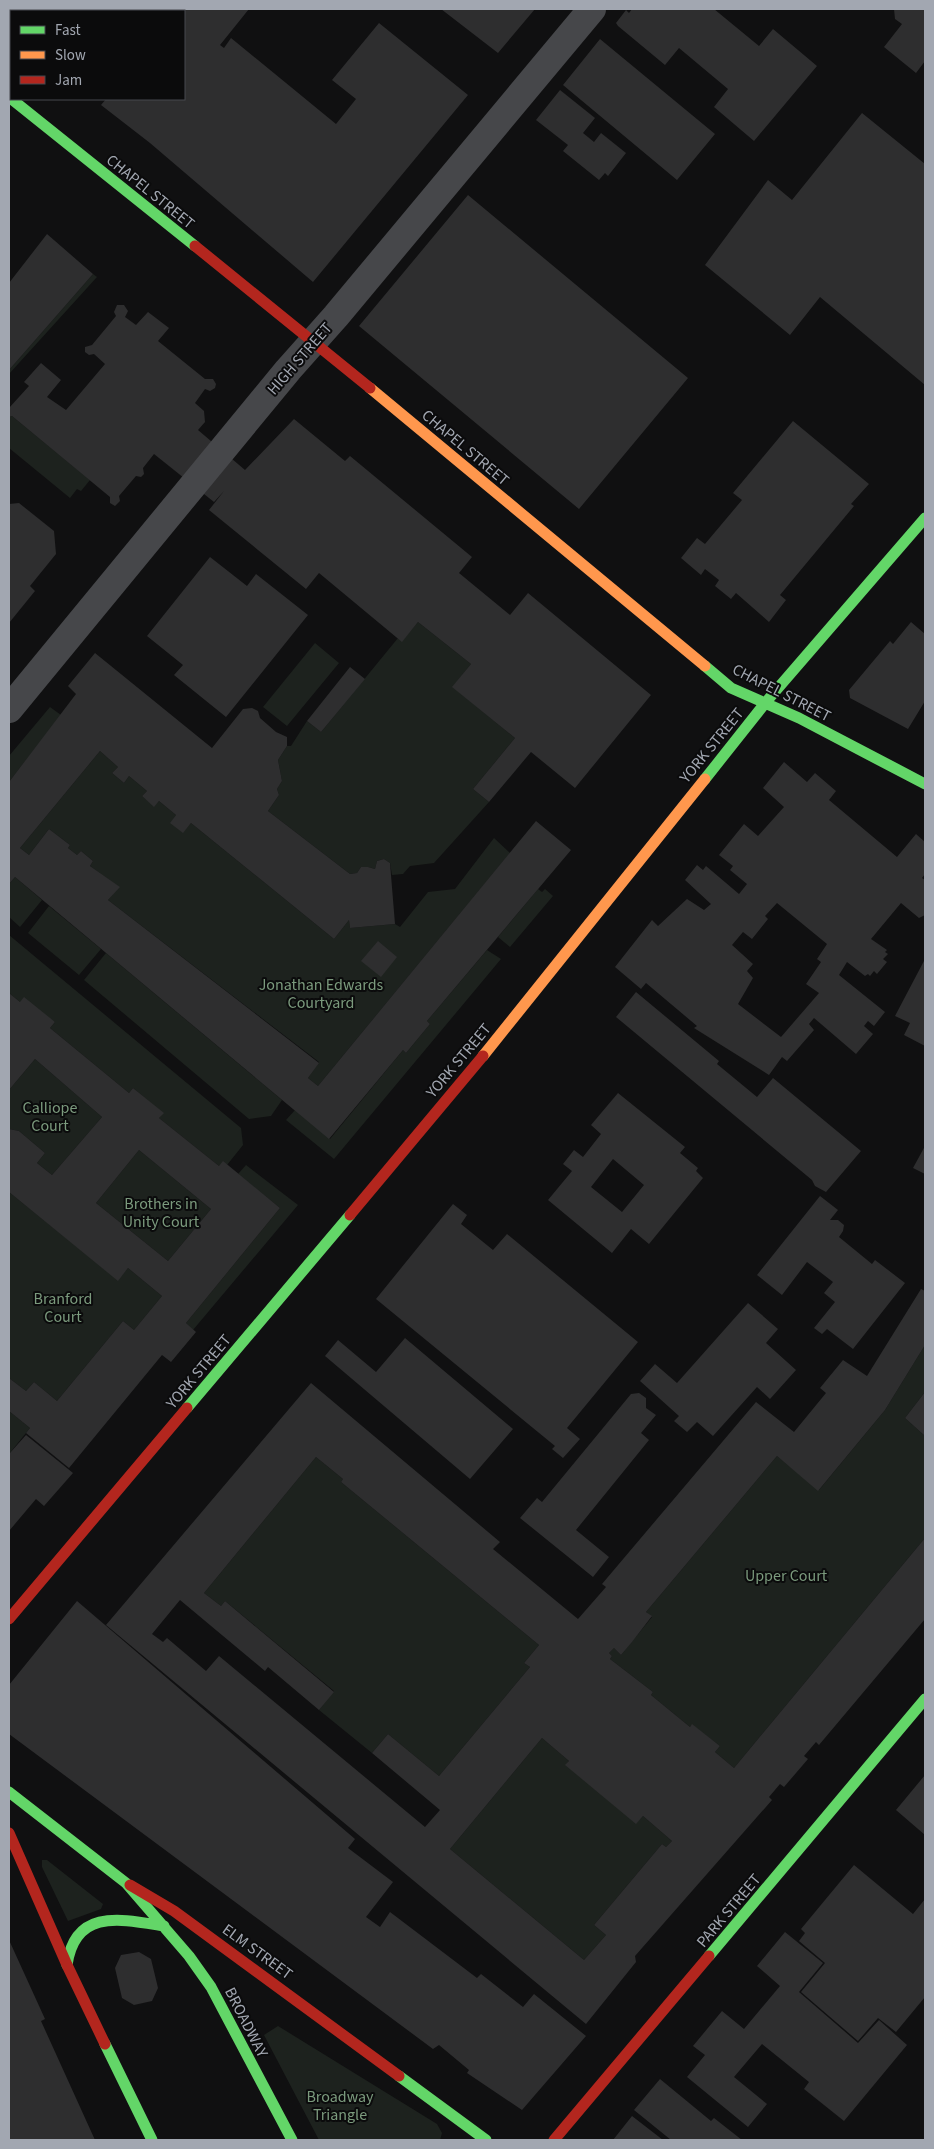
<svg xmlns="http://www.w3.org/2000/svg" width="934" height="2149" viewBox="0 0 934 2149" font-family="'Source Sans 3',sans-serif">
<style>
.green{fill:#1d221e}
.building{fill:#2e2e2f;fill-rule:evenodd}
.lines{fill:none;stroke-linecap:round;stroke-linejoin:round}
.street{stroke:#46474a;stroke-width:28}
.fast{stroke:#63d668;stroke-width:11}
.slow{stroke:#ff974d;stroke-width:11}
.jam{stroke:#b3261e;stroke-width:11}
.labels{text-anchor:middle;stroke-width:4;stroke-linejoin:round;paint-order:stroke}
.street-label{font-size:16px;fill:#a2a7b1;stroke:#0b0b0c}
.park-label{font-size:16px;fill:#7b9a7d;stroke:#0b0b0c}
</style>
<rect width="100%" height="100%" fill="#101011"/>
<path class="green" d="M93,274L97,277L9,374V370Z
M12,416L90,480L81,491L77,489L70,498L9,448V417Z
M418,622L471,664L453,687L515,738L473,789L489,802L434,863L410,866L403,874L392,875L390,863L384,859L377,861L375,869L368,867H361L357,873L350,874L268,811L279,795L277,789L282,781L278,760L287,746H291L307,721L321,732L398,638L402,641Z
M315,643L339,663L287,726L263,707Z
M50,707L61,715L9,782V756Z
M100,751L118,767L112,773L124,783L129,776L147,791L142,796L154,806L159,801L176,815L171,823L183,832L191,823L334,939L349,920L350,928L395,924L400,927L428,892L455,889L494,838L510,853L318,1086L308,1078L319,1062L108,900L119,887L90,866L93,861L81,851L77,855L68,848L70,845L49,829L29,855L20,848Z
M15,877L42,900L20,927L9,917V884Z
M538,889L542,892L545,889L553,896L510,947L498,937Z
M49,906L101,949L79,975L28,933Z
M9,935L241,1128L243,1145L227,1165L219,1166L159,1118L163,1113L133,1088L129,1093L50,1028L55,1022L20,1002L9,993Z
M487,950L501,959L334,1159L286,1120L295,1110L330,1139L403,1050L406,1053L430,1024L427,1021Z
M106,953L282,1100L271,1116L249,1119L84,980Z
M35,1059L102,1117L52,1175L37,1163L45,1153L19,1131L9,1129V1090Z
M139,1150L211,1209L168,1261L96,1203Z
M246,1165L298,1205L193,1330L186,1323L280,1208L238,1174Z
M9,1192L118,1280L128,1268L162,1296L134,1330L123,1321L57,1401L34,1382L26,1391L9,1378Z
M925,1345V1392L905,1418L925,1436V1538L734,1768L715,1752L720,1746L692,1725L690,1727L651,1695L653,1692L610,1659L612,1656L609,1653L614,1648L621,1655L652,1617L646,1612L777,1456L819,1490L885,1410Z
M9,1411L30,1428L9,1454Z
M316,1457L343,1479L341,1482L539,1645L524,1663L530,1667L439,1776L388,1734L372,1753L319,1710L334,1691L225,1601L221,1606L204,1593Z
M542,1738L569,1761L566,1765L636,1823L643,1816L672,1841L666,1847L662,1844L594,1925L606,1935L584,1960L450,1849Z
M42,1860H47L103,1904L101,1909L68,1921L42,1867Z
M278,2026L437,2124L442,2133L440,2140H319L264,2035Z"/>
<path class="building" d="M9,9H33L31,11H11V32L9,30Z
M67,9H159L157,11H65Z
M178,9H249L220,45L224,48L231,38L336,124L356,99L332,80L379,23L468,95L313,282L150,143L101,105L106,99H184V11H176Z
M441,9H535L498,53Z
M632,9H714L759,46L773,29L817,66L754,141L714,107L728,89L679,48L665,65L618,26L616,23L626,10L629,13Z
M894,9H925V61L916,73L884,47L902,24L895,19Z
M600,39L715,134L677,180L563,85Z
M560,90L595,118L583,133L594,142L601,133L626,153L608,176L605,173L599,180L563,151L568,145L536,120Z
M862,113L925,164V385L820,297L790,335L705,265L768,180L792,200Z
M468,195L688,378L579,509L359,326Z
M47,234L93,274L9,370V283Z
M117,305H124L128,311L125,317L136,325L148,312L169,328L158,341L205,379H213L216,384L215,388L210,391L205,389L195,403L204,411L205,422L198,430L245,470L294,419L345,461L350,456L472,557L459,573L510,615L528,593L651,695L575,788L531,752L489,802L473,789L515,738L452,687L471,664L418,622L402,642L319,573L306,589L209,510L224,491L214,502L154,454L143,468L144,474L141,477L136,476L119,496L120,501L115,506L110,503V497L12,416L9,417V408L29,386L24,382L41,363L61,380L47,397L66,410L105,364L94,354L89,355L85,352V347L92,345L116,316L114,312Z
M793,421L869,484L851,504L854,506L780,595L786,600L769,622L736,593L731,599L715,586L719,580L705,569L701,575L681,558L697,538L705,544L742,500L733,493Z
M19,503L54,531L56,554L30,586L35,591L9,623V504Z
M210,557L247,586L256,574L308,615L226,717L174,675L183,665L147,636Z
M911,622L925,634V701L908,729L850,698L849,690L890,641L893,644Z
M95,653L212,748L243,709L252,708L258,711L260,718L276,732L287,737V746L278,760L282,781L277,789L279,795L268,811L350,874L357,873L361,867H368L375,869L377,861L384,859L390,863L395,924L350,928L349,920L334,939L191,823L183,833L170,823L176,815L159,801L154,807L142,796L147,791L129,776L124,783L112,773L118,767L100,751L20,848L29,855L49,829L70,845L68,848L77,855L81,851L93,861L90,866L120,887L108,900L319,1063L308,1078L318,1086L536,821L571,850L427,1021L430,1024L406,1053L403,1050L329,1139L15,877L9,884V782L76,694L68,686Z
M350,667L365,679L321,732L307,721Z
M784,762L807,782L815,773L836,791L829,800L897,857L916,834L925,842V874L922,878L925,880V915L919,918L901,903L871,939L887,950L885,952L888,954L883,959L887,962L877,974L874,971L870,976L868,974L865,976L847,962L839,975L885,1012L874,1026L868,1021L864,1026L873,1034L856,1054L814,1018L809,1024L814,1030L787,1061L782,1057L769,1075L694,1028L697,1026L646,983L641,989L615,967L652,920L658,926L687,899L704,910L711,904L685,880L697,865L703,870L706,866L739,894L747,884L730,870L733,866L719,855L744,824L758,836L784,807L763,788ZM777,903L827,944L817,959L821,962L806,984L819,993L781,1037L738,1004L753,978L747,971L753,964L732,945L743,932L752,939L768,919L765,916Z
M378,941L397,957L381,977L361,961Z
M925,959V1046L904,1035L910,1023L895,1016Z
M636,992L719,1061L717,1064L757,1097L773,1078L861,1151L826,1192L815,1186L812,1180L616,1017Z
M9,993L20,1002L24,997L55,1022L50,1028L129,1093L133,1088L164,1113L159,1118L219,1166L223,1161L280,1208L186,1323L196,1332L171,1362L162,1355L69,1468L26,1433L30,1428L9,1411V1378L26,1391L34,1382L57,1401L123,1321L134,1330L162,1296L128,1268L118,1281L9,1192V1129L19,1131L45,1153L37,1163L52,1175L102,1117L35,1059L9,1090ZM139,1150L211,1209L168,1261L96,1203Z
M618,1093L685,1147L680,1153L698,1168L696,1171L703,1178L649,1244L631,1229L612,1253L548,1200L572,1171L563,1164L574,1150L583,1157L601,1134L591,1125ZM613,1159L644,1185L622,1212L591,1187Z
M925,1146V1174L913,1168Z
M820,1196L838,1210L830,1220H838L844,1225L843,1231L839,1237L872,1264L875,1260L905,1283L853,1349L827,1329L822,1334L814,1328L835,1302L824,1293L833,1282L807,1262L782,1295L757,1275Z
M453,1204L467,1215L461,1224L493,1250L507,1234L638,1342L567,1428L580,1439L563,1458L552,1449L555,1446L376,1299Z
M921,1289L925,1291V1345L885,1410L818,1491L777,1456L646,1612L652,1616L632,1642L621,1655L614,1648L609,1653L612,1656L610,1659L653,1692L651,1695L690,1727L692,1724L720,1746L715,1752L734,1768L925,1538V1619L819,1745L816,1742L804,1756L808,1759L784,1787L780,1784L769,1797L772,1800L635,1956L636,1962L586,2024L106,1625L311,1383L500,1542L493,1549L578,1619L606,1587L602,1584L756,1402L794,1432L826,1393L820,1388L843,1360L867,1376ZM316,1457L343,1479L341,1482L539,1645L524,1663L530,1667L439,1776L388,1734L372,1753L440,1810L425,1827L219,1656L206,1671L167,1638L163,1642L152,1634L180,1600L265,1671L268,1667L319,1710L334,1692L225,1601L221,1606L204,1593ZM542,1738L569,1761L565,1765L636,1824L643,1816L672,1841L666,1847L662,1844L594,1925L606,1935L584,1960L450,1849Z
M748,1303L778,1329L766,1343L796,1370L770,1399L757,1387L713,1436L697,1422L687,1432L674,1421L679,1416L640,1381L655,1364L677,1383Z
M405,1338L513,1429L470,1479L325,1356L338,1340L376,1372Z
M925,1392V1436L905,1418Z
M639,1393L646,1398V1408L656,1415L641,1433L649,1440L576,1530L609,1557L593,1577L520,1518L537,1498L542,1502L631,1394Z
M26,1435L73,1473L44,1506L36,1499L9,1531V1454Z
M77,1601L355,1839L348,1848L393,1882L366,1917L380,1927L390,1912L477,1978L481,1974L523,2007L534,1994L586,2036L522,2110L467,2073L469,2070L439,2045L433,2049L9,1734V1685Z
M925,1775V1835L896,1810Z
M854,1865L913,1914L925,1899V1997L896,2032L878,2018L858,2041L801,1992L825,1963L799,1941L805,1933L801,1929Z
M785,1932L823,1963L799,1992L858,2043L879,2020L907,2045L844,2121L804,2089L809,2082L762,2044L734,2077L767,2104L748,2127L687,2077L705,2055L693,2046L722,2011L744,2029L780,1986L757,1966Z
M9,1940L45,2019L41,2021L95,2140H9Z
M139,1952L151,1959L158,1988L152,2001L134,2005L122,1998L115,1968L121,1955Z
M660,2079L711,2121L714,2118L742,2140H671L634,2110Z
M632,2116L663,2140H613Z"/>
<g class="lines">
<path class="street" d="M9,709L288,370L336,316L592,9"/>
<path class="fast" d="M9,97L195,246
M705,666L731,688L799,718L925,784
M705,779L766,702L925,518
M187,1408L350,1215
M9,1792L126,1883L189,1956L211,1987L292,2140
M709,1956L925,1699
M67,1965C75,1908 121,1919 164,1926
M105,2044L152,2140
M399,2076L486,2140"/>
<path class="slow" d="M370,388L705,666
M483,1056L705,779"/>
<path class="jam" d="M195,246L370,388
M350,1215L483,1056
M9,1619L187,1408
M9,1833L67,1965L105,2044
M130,1885L174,1911L399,2076
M554,2140L709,1956"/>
</g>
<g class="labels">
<g class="street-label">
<text transform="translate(151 191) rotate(39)" y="6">CHAPEL STREET</text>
<text transform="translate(299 358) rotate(-49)" y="6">HIGH STREET</text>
<text transform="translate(466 447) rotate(40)" y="6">CHAPEL STREET</text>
<text transform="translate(782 692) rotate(27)" y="6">CHAPEL STREET</text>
<text transform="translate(711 745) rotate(-51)" y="6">YORK STREET</text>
<text transform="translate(458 1060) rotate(-50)" y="6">YORK STREET</text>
<text transform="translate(198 1371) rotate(-50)" y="6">YORK STREET</text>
<text transform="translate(728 1910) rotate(-50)" y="6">PARK STREET</text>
<text transform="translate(258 1951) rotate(36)" y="6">ELM STREET</text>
<text transform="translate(247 2022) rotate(63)" y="6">BROADWAY</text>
</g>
<g class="park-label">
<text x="321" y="990">Jonathan Edwards<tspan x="321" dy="18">Courtyard</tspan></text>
<text x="50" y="1113">Calliope<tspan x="50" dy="18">Court</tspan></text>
<text x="161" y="1209">Brothers in<tspan x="161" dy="18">Unity Court</tspan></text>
<text x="63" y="1304">Branford<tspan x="63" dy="18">Court</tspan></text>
<text x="786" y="1581">Upper Court</text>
<text x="340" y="2102">Broadway<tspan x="340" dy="18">Triangle</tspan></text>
</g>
</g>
<rect width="934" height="2149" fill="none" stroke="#a2a7b1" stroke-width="20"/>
<rect x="10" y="10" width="175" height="90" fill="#0b0b0c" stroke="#47494e"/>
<rect x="20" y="26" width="25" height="8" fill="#63d668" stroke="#47494e"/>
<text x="55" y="35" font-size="15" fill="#a2a7b1">Fast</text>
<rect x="20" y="51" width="25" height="8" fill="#ff974d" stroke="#47494e"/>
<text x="55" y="60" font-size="15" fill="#a2a7b1">Slow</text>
<rect x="20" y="76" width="25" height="8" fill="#b3261e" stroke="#47494e"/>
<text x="55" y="85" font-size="15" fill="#a2a7b1">Jam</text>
</svg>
